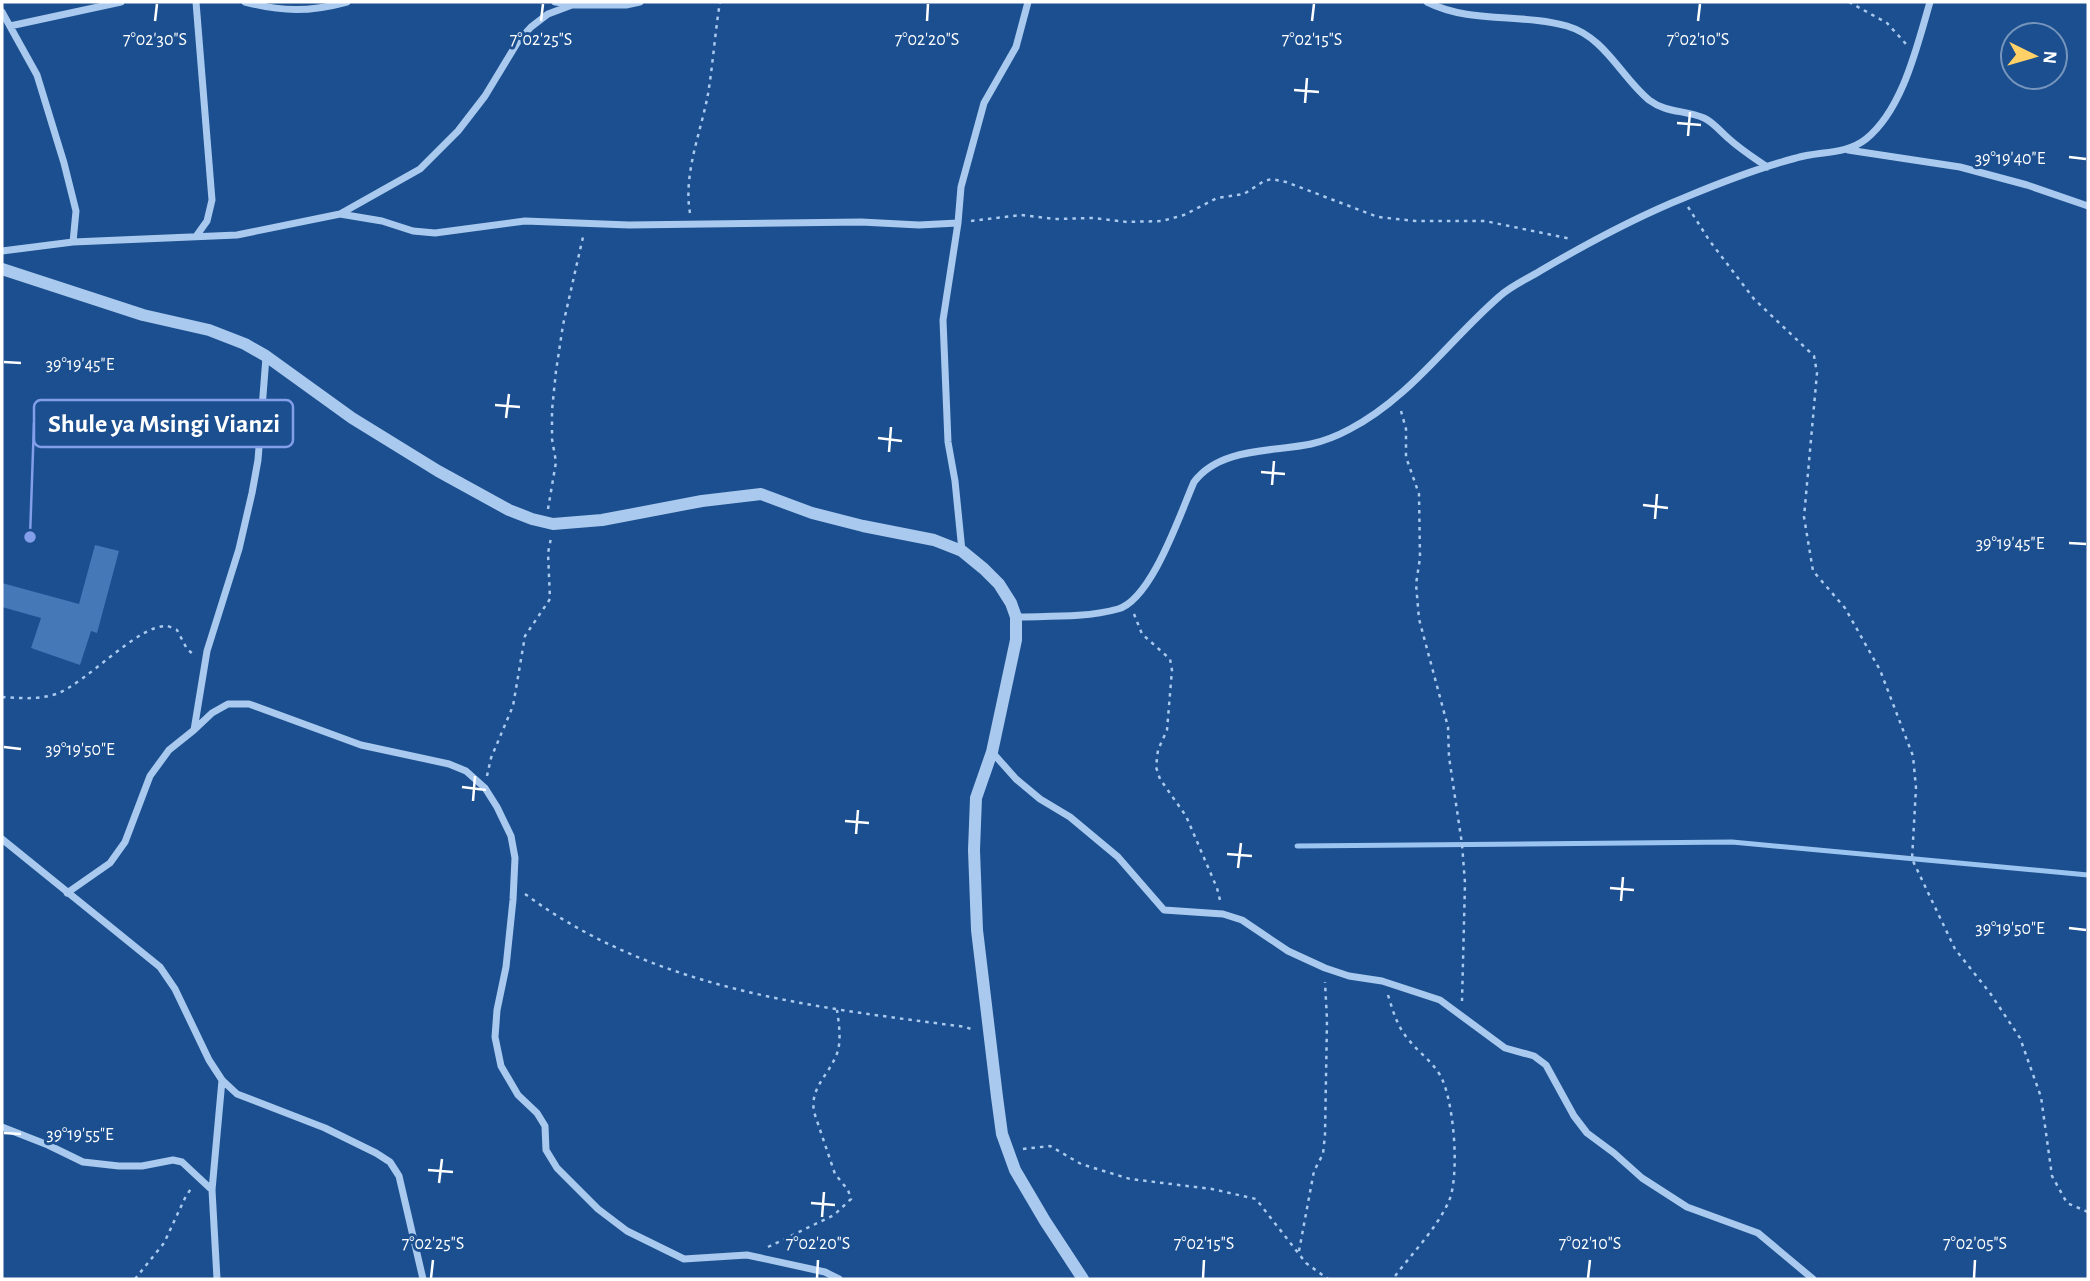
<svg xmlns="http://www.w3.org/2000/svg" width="2090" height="1281" viewBox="0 0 2090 1281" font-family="'Alegreya Sans',sans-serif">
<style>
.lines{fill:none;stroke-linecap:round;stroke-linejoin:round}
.stream{stroke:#9cc4f0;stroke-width:5}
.building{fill:#4478b7}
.path{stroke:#a9c9ee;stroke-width:2.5;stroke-dasharray:3.5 5;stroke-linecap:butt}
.minor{stroke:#a9c9ee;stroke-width:7}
.tertiary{stroke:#a9c9ee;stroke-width:12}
.ticks{fill:none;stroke:#fff;stroke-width:2.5}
.ticks-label{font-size:18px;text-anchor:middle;fill:#fff;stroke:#1b4f8f;stroke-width:6;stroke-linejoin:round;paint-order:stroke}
.leader{fill:none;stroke:#839eea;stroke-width:2.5}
.callout-dot{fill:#839eea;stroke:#1b4f8f;stroke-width:2.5}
.callout{fill:#1b4f8f;stroke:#839eea;stroke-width:2.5}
.callout-label{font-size:26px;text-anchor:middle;font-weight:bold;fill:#fff}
</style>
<rect width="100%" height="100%" fill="#1b4f8f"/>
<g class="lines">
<path class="stream" d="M1297,846L1732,842L2088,875"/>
</g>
<path class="building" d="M95,545L119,551L97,633L91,631L80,665L31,648L41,618L2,607V583L79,604Z"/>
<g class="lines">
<path class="path" d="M1849,2L1887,23L1906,44
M1688,207L1709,240L1754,299L1814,356L1817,373L1804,517L1813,571L1845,608L1880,670L1913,756L1916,788L1912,859L1955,949L1990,993L2020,1038L2041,1097L2052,1176L2067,1203L2088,1212
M690,213C683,174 701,132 708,94C713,64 715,32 720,2
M971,221L1021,215L1055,219L1093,218L1127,222L1162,221L1184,215L1217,198L1244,194L1264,181L1272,179L1286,182L1378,217L1416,221H1485L1571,239
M1401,411L1406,429V457L1419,494L1420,558L1416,584L1419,619L1448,727L1449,757L1462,844L1465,883L1462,1001
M548,509L556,462L552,439V410L556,371L563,325L583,237
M1134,614L1142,634L1170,659L1172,670L1167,730L1158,750L1156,767L1160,779L1186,816L1217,888L1220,900
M2,697C20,698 38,700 56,694C87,683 137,625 167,626C169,626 175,629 177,630L187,649L194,655
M487,776L491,758L513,706L525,636L550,599L548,553L551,538
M525,894C655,990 811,1007 966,1027L975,1031
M1388,995C1393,1011 1397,1026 1408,1039C1418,1052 1431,1060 1440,1075C1454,1099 1460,1175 1449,1201C1436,1230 1411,1254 1393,1279
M1023,1149L1050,1146L1081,1164L1130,1179L1212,1189L1256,1199L1306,1263L1328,1279
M768,1247L834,1215L851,1199L848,1190L835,1174L814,1112C810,1088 827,1077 836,1056C842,1043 839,1024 837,1010
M1299,1251L1314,1171L1323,1154L1325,1135L1327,1020L1325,982
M135,1279L164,1243L185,1198L192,1187"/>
<path class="minor" d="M196,2L212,200L207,221L197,235
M245,2C282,12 310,12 347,2
M555,2L571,4
M1427,2C1471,24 1521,13 1567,26C1605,37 1621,77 1649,100C1666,113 1685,110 1704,118C1713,122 1721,132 1728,138C1740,149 1754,158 1767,167
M2,12L37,75L64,163L76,211L73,242
M10,26L121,2
M1848,150L1960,167L2027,185L2088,206
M340,214L382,221L413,231L435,233L525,221L629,225L861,222L919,225L958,223
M2,251L73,242L237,235L340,214L420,169L458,131L485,96L519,40L531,27L548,14L572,5H626L640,2
M962,551L955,481L948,442L943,320L958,223L961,187L984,103L1016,47L1028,2
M1016,617C1049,616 1086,618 1118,609C1152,599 1180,514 1194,482C1220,447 1273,452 1311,444C1324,441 1339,435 1350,429C1410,398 1450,339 1500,296C1511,286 1527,279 1540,271C1586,244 1636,217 1686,197C1722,182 1758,168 1796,158C1819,151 1846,155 1866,139C1903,109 1917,46 1930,2
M194,730L212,713L228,704H249L361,745L449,764L466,771L485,788L497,807L511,836L515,858L513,900L506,967L497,1010L495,1037L501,1066L518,1095L537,1113L545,1126L546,1150L557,1168L598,1209L627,1231L684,1259L747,1255L825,1272L839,1279
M992,752L1016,779L1040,799L1070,817L1118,857L1164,910L1223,914L1242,920L1288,951L1325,968L1349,976L1382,981L1440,1000L1505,1048L1534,1056L1546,1065L1574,1116L1587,1133L1614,1153L1642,1178L1687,1207L1758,1233L1813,1279
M2,839L160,967L175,989L209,1060L222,1080L237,1094L325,1128L376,1153L390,1162L399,1176L423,1279
M67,893L110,863L125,842L150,776L169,750L194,730L207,651L239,549L252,493L258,460L266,357
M2,1127L48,1145L83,1162L119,1166H142L173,1160L182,1162L212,1190
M217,1279L212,1190L222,1080"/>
<path class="tertiary" d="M2,269L143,315L209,330L245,344L266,356L352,418L438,471L509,510L532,519L553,524L602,520L702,501L761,494L812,513L863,526L934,540L962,551L984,569L999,584L1011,603L1016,617V640L992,752L976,798L974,850L977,930L997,1097L1002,1134L1015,1170L1045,1221L1083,1279"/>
</g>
<path class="ticks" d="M155,21L157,4M541,21L543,4M927,21L928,4M1312,21L1314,4M1698,21L1700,4M1294,90L1319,92M1305,103L1307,78M1677,123L1701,125M1688,136L1690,112M2069,157L2086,159M4,362L21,363M495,405L520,407M506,418L509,394M878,438L902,441M889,452L891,427M1261,472L1285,474M1272,485L1274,461M1643,505L1668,508M1655,519L1657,494M2069,543L2086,544M4,747L21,749M462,787L486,790M473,801L475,776M845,821L869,823M856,834L858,810M1227,854L1252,856M1238,868L1241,843M1610,888L1634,890M1621,901L1623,877M2069,928L2086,930M4,1133L21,1134M428,1170L453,1172M439,1183L442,1159M811,1203L835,1205M822,1217L824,1192M431,1278L433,1260M817,1278L818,1260M1203,1278L1204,1260M1588,1278L1590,1260M1974,1278L1975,1260"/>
<g class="ticks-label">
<text x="155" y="45">7°02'30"S</text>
<text x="541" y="45">7°02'25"S</text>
<text x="927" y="45">7°02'20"S</text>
<text x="1312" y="45">7°02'15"S</text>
<text x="1698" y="45">7°02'10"S</text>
<text x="2010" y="164">39°19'40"E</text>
<text x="80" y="370">39°19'45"E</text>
<text x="2010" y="549">39°19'45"E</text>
<text x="80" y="755">39°19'50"E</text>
<text x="2010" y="934">39°19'50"E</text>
<text x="80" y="1140">39°19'55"E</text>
<text x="433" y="1249">7°02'25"S</text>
<text x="818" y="1249">7°02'20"S</text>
<text x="1204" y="1249">7°02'15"S</text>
<text x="1590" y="1249">7°02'10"S</text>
<text x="1975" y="1249">7°02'05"S</text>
</g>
<path class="leader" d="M30 537L34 423"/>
<circle class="callout-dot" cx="30" cy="537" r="7"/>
<rect class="callout" x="34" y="400" width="259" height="47" rx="7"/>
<g class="callout-label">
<text x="164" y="432">Shule ya Msingi Vianzi</text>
</g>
<rect width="2090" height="1281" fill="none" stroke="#ffffff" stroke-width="7"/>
<g transform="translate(2034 56) rotate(95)"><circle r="33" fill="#1b4f8f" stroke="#7695bc" stroke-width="2"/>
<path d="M0-5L12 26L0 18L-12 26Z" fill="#ffd166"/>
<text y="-10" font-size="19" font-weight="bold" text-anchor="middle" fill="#ffffff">N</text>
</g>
</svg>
